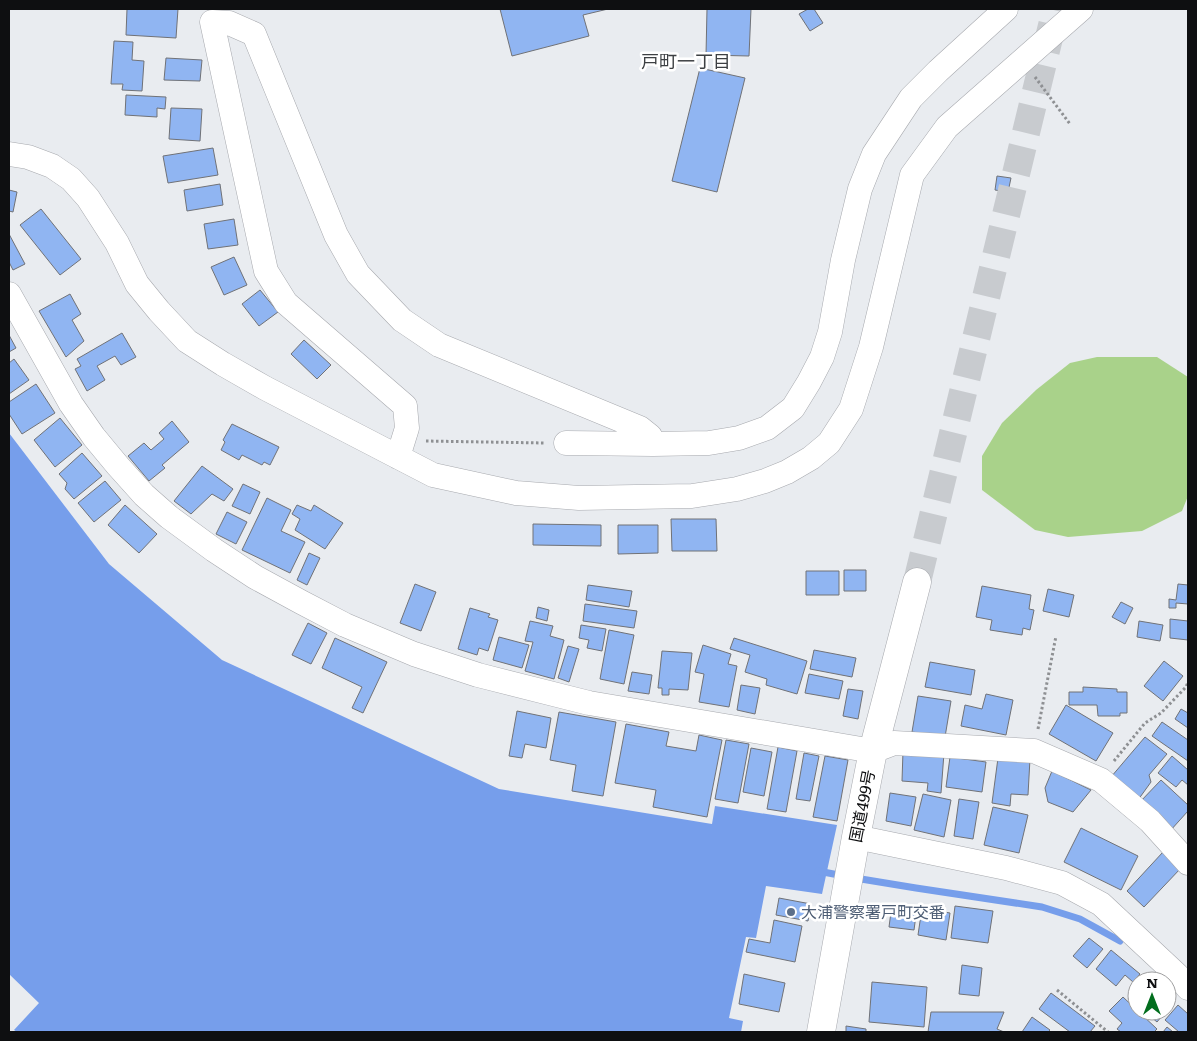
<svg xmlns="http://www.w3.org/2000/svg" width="1197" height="1041" viewBox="0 0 1197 1041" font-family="Literata,'Noto Sans JP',serif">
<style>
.green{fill:#a9d28a}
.water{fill:#769eeb}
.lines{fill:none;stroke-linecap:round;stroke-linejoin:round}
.stream{stroke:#769eeb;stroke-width:7}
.building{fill:#90b5f2;stroke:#707277}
.highway-tunnel{stroke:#c8cbcf;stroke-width:28;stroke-dasharray:28 14;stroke-linecap:butt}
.minor-casing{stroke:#a7a9ae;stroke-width:25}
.highway-casing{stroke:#a7a9ae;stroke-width:29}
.path{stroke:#8e9093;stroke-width:3;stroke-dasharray:2.5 2.5;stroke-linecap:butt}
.minor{stroke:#fff;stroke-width:24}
.highway{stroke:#fff;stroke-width:28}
.service-dot{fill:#5c6f8a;stroke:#fff;stroke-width:2}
.labels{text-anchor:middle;stroke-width:5;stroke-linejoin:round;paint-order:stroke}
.street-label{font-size:16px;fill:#0e0f11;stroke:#fff}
.service-label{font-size:16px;fill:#4e5e75;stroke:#fff;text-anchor:start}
.neighbourhood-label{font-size:18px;fill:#3d4043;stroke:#fff}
</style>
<rect width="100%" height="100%" fill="#e9ecf0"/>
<path class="green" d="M1097,357H1157L1188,377V496L1182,511L1142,531L1068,537L1035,530L982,490V456L1002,423L1036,390L1070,363Z"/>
<path class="water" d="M9,433L109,564L222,660L499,789L712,824L715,806L837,825L822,894L766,886L756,938L746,937L729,1018L743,1021L741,1032H17L14,1030L39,1003L9,974Z"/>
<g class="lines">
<path class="stream" d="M818,871L844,876
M855,878L916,888L1042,907L1080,919L1120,941"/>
</g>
<path class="building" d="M127,9H178L176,38L126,35Z
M500,9H608L583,15L589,36L512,56Z
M707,9H751L749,56L706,55Z
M808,9H814L823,23L810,31L799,14Z
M114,41L133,42L132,60L144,61L142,91L122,90L123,84H111Z
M166,58L202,60L200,81L164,80Z
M700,68L745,78L717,192L672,181Z
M126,95L166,97L165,109L157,108V117L125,115Z
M171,108L202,109L200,141L169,139Z
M213,148L218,175L168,183L163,156Z
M997,176L1011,178L1008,192L995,190Z
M220,184L223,205L187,211L184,190Z
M9,190L17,192L13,212L9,211Z
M41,209L81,259L60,275L20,225Z
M234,219L238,245L208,249L204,224Z
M9,234L25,264L13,270L9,262Z
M234,257L247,285L224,295L211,267Z
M260,290L278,312L259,326L242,304Z
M70,294L81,314L72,320L84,341L66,357L39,311Z
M122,333L136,357L121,365L115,356L97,366L105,380L87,391L75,369L81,366L77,359Z
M9,335L16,348L9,352Z
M304,340L331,365L317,379L291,354Z
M14,359L29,380L9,394V363Z
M36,384L55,413L22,434L9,414V402Z
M60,418L82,445L55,467L34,440Z
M172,421L189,442L162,465L165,468L149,481L128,456L144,443L151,450L164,439L159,433Z
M232,424L279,447L270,465L264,462L262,465L242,455L239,460L221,450L225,442L223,440Z
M82,453L102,476L74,499L65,489L67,483L59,474Z
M202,466L233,489L224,501L212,494L191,514L174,501Z
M105,481L121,500L94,522L78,503Z
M243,484L260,492L250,514L232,506Z
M267,498L291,510L281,531L305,542L290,573L242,550Z
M125,505L157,534L139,553L108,525Z
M297,505L311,511L314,505L343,523L325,549L295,530L300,519L292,514Z
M227,512L247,522L236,544L216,534Z
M671,519H716L717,551H672Z
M533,524L601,525V546L533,545Z
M618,525H658V553L618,554Z
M309,553L320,558L307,585L297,580Z
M844,570H866V591H844Z
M806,571H839V595H806Z
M415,584L436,592L421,631L400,623Z
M1178,584L1188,585V604L1176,603V608H1169V599L1176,600Z
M588,585L632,591L629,607L586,600Z
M982,586L1031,595L1029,609L1034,610L1030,630L1023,628L1022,635L990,630L992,620L976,617Z
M1048,589L1074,595L1069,617L1043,611Z
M1121,602L1133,608L1125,624L1112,617Z
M585,604L637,611L634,628L583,621Z
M538,607L549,610L547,621L536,618Z
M470,608L490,614L488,617L498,620L488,651L479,648L477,655L458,649Z
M1170,619L1188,621V640L1170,638Z
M530,621L553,626L550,636L564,640L554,679L525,671L533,642L525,641Z
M1139,621L1163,625L1160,641L1137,637Z
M308,623L327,633L311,664L292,655Z
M581,625L606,629L602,651L587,648L589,640L579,638Z
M609,630L634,635L624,684L600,679Z
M499,637L529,645L522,668L493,660Z
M335,638L387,662L363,713L352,708L362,687L322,668Z
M734,638L807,661L797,694L766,685L767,679L745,672L750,655L730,649Z
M703,645L731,654L728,664L737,666L729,707L699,702L704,674L695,672Z
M568,646L579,649L569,682L558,678Z
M814,650L856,658L852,677L810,669Z
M662,651L692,653L688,690L669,689V695H662V688H658Z
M1164,661L1183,676L1163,701L1144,686Z
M930,662L975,670L971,695L925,687Z
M632,672L652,675L649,694L628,691Z
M809,674L843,681L839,699L805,693Z
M741,685L760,688L755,714L737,710Z
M1083,687L1117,689V692H1127V713H1120V716H1098L1097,705H1069V692H1083Z
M848,689L863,691L858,719L843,716Z
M986,694L1013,700L1006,735L961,726L965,705L982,709Z
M918,696L951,701L945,737L912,732Z
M1066,705L1113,733L1096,761L1049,734Z
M1181,709L1188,713V728L1175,719Z
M517,711L551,718L546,748L525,744L522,758L509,756Z
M559,712L616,722L603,796L572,791L576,765L550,760Z
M1162,722L1188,740V761L1152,736Z
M626,724L669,732L666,746L696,751L699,735L722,740L707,817L653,807L656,790L615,783Z
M1145,737L1167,754L1149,775L1151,782L1138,800L1111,777Z
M726,740L749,744L738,803L715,799Z
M778,747L797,751L786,812L767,809Z
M751,748L772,752L764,796L743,792Z
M903,751L944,753L941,793L927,791L928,783L902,781Z
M804,753L819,756L810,801L796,799Z
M825,756L848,760L837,821L813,817Z
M1172,756L1188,770V785L1182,780L1176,787L1158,773Z
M950,757L986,762L982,792L946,787Z
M998,758L1030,759L1028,795L1011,794L1010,806L992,803Z
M1052,771L1091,790L1073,812L1048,802L1045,788Z
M1161,780L1188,805V811L1170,831L1139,803Z
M890,793L916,797L911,826L886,821Z
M923,794L951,800L944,837L914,830Z
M959,799L979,802L973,839L954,836Z
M993,807L1028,815L1019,853L984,845Z
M1081,828L1138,856L1121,890L1064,862Z
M1163,852L1181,868L1144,907L1127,891Z
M779,898L811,904L808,921L776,915Z
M955,906L993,911L988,943L951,938Z
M922,908L950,913L946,940L918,935Z
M891,912L916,915L914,930L889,927Z
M774,920L802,926L795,962L746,952L749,939L770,943Z
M1089,938L1103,949L1087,968L1073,956Z
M1111,950L1140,974L1133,982L1125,975L1116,986L1096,969Z
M962,965L982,968L979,996L959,994Z
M744,974L785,983L779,1012L739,1004Z
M872,982L927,987L924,1027L869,1022Z
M1137,988V1006L1128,999Z
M1051,993L1095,1026L1090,1032H1070L1039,1009Z
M1167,994L1175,1000L1167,1009Z
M1123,997L1157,1029L1154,1032H1121L1117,1029L1122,1023L1109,1011Z
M1178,1005L1188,1014V1032H1179L1165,1020Z
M1144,1011H1166L1157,1022Z
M931,1012H1004L997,1029L1004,1032H928Z
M1032,1017L1050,1030L1048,1032H1022Z
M846,1026L866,1029V1032H846Z
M1167,1027L1173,1032H1163Z"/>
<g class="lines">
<path class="highway-tunnel" d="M917,582L1056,9"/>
<defs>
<path id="minor" d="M9,154L28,157L52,166L71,179L88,198L117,243L137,284L159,311L187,341L223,364L265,388L433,475L516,493L579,498L692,496L737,489L765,481L787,472L811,458L829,443L851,409L871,347L912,175L947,127L1081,9
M9,294L71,404L94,437L118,466L144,495L169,517L214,550L255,577L301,602L345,625L414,654L478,675L589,703L873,751L894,743L1034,751L1101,780L1150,821L1188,863
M566,443L653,444
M398,457L407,428L405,406L286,303L266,271L212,22L229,23L254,34L336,235L358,274L402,320L439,345L640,428L650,436L653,444L709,443L739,438L767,428L793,408L809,382L822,357L830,332L843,260L860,189L874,154L911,98L938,71L1006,9
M856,837L1006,868L1062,883L1101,904L1177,975L1188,988"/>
<path id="highway" d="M821,1032L856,837L873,751L917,582"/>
</defs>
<use href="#minor" class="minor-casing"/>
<use href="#highway" class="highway-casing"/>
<path class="path" d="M1035,77L1070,124
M426,441L545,443
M1038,729L1056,636
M1114,761L1145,723L1161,713L1186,687L1188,682
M1057,990L1108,1032"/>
<use href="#minor" class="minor"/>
<use href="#highway" class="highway"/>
</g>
<circle class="service-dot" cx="791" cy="912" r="5"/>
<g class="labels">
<g class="street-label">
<text transform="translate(862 806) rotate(-79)" y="6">国道499号</text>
</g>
<g class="service-label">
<text x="801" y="918">大浦警察署戸町交番</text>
</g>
<g class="neighbourhood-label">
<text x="686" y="68">戸町一丁目</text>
</g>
</g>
<rect width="1197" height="1041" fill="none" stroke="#0e0f11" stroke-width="20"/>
<g transform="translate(1152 996)"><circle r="24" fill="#ffffff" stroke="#9f9fa0"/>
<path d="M0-4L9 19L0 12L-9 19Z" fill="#026e1e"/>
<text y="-8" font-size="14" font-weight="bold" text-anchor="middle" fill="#0e0f11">N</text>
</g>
</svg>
